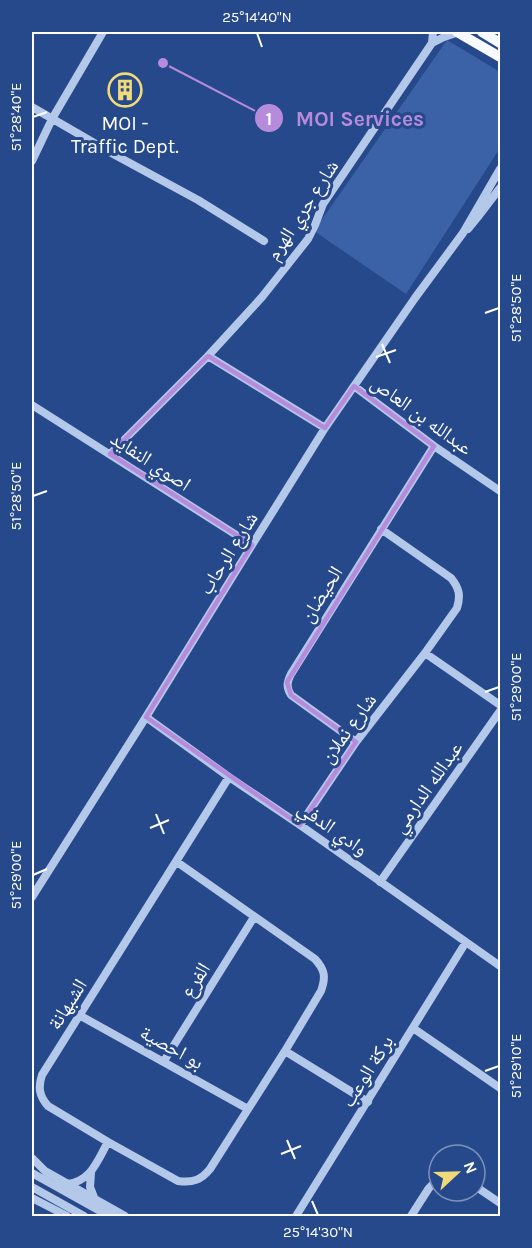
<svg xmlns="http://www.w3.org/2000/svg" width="532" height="1248" viewBox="0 0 532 1248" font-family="Karla,'Noto Naskh Arabic',sans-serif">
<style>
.green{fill:#3b62a7}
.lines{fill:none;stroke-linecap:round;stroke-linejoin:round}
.minor{stroke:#b4c8ea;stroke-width:8}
.major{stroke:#f7fafe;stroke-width:10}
.marked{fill:none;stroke:#b68bdc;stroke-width:4.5;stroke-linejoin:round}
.ticks{fill:none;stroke:#fff;stroke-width:2}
.labels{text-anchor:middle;stroke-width:6;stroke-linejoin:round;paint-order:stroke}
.poi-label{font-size:20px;fill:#fff;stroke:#26498b}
.street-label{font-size:20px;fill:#fff;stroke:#26498b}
.leader{fill:none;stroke:#b68bdc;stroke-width:2}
.callout-dot{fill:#b68bdc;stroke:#26498b;stroke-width:2}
.mark-label{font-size:18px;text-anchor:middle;font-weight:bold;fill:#fff}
.callout-label{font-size:21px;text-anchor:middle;font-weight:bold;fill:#b68bdc;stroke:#26498b;stroke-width:6;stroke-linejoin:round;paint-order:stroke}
.neatline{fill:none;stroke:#fff;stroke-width:2}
.ticks-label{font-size:15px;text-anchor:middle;fill:#fff}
</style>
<rect width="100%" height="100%" fill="#26498b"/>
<path class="green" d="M447,40L500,72V148L406,294L314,231Z"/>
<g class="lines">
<path class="minor" d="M432,43L444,37L459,32
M32,107L115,155L198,200L264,241
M32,161L52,119L103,32
M468,229L477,218L500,188
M208,356L325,428
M354,386L434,446L500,491
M32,405L252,545
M110,454L208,356L262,297L308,239L315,225L323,204L432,43L433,32
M425,653L500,705
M146,717L229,777L300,825L500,966
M356,742L291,695C286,687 287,682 291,674L434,446
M300,825L356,742L425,653L457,608C461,595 459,588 451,578L381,529
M177,862L315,959C325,970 326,977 321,991L285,1051L210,1169C201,1180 193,1183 178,1181L108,1142L48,1106C39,1096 38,1087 42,1075C104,975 167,877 229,777
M380,882L500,711
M32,897L146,717L252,545L325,428L415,298L463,233L500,169
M79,1015L248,1109
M413,1028L500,1088
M285,1051L368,1102
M164,1061L254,917
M32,1158L45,1171L125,1216
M32,1173L109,1216
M91,1173L90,1187L95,1200
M68,1184C92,1180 97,1161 108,1142
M475,1186L500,1203
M32,1187L84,1216
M32,1198L67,1216
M296,1216L466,942
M411,1216L429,1188L439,1178"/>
<path class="major" d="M457,32L500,57
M482,32L500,43"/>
</g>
<path class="marked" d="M208,356L325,428L354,386L434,446L287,682L291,695L356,742L300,825L146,717L252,545L110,454Z"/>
<path class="ticks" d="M257,33L262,47M33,117L47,112M485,313L499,308M382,344L390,363M376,357L396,350M33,496L47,491M485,692L499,687M156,814L164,834M150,828L169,820M33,875L47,869M485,1071L499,1066M287,1140L295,1159M281,1154L301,1146M312,1201L318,1215"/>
<defs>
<symbol id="building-ring" viewBox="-11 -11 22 22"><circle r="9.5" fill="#26498b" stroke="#f3da79" stroke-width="1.5"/><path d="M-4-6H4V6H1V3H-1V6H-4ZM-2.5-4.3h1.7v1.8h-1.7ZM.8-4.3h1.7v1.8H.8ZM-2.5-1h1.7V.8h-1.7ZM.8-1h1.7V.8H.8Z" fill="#f3da79"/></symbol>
</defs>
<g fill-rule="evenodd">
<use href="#building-ring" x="106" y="71" width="38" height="38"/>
</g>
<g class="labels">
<g class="poi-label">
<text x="125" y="130">MOI -<tspan x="125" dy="23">Traffic Dept.</tspan></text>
</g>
<g class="street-label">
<text transform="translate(302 210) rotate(-57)" y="7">شارع جري الهرم</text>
<text transform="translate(422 415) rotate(36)" y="7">عبدالله بن العاص</text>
<text transform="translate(151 461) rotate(33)" y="7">اصوي النفايد</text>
<text transform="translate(228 553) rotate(-58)" y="7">شارع الرحاب</text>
<text transform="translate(321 594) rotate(-58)" y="7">الحيضان</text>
<text transform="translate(348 728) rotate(-54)" y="7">شارع نملان</text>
<text transform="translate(427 787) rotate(-55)" y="7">عبدالله الدارمي</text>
<text transform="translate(333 828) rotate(35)" y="7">وادي الدفي</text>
<text transform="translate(195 980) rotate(-58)" y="7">الفرع</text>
<text transform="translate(67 1004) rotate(-58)" y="7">الشبهانة</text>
<text transform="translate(172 1047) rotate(29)" y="7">بو احصية</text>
<text transform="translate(367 1071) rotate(-58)" y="7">بركة الوعب</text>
</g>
</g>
<path class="leader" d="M163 63L269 118"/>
<g class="callout-dot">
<circle cx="163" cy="63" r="6"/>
<circle cx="269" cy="118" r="15"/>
</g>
<g class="mark-label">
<text x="269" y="125">1</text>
</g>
<g class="callout-label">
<text x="360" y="126">MOI Services</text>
</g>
<rect width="532" height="1248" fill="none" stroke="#26498b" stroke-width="66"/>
<g transform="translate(457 1173) rotate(68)"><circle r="28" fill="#26498b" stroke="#7d92b9" stroke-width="1.5"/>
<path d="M0-4.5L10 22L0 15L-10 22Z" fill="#f3da79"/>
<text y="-9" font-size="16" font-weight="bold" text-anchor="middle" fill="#ffffff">N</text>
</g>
<rect x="33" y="33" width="466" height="1182" class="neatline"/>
<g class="ticks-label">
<text x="257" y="22">25°14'40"N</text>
<text transform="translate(16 117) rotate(-90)" y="5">51°28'40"E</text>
<text transform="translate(516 308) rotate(-90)" y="5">51°28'50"E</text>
<text transform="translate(16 496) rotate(-90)" y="5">51°28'50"E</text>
<text transform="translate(516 687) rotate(-90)" y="5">51°29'00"E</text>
<text transform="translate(16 875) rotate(-90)" y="5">51°29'00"E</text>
<text transform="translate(516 1066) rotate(-90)" y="5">51°29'10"E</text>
<text x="318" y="1237">25°14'30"N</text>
</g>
</svg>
